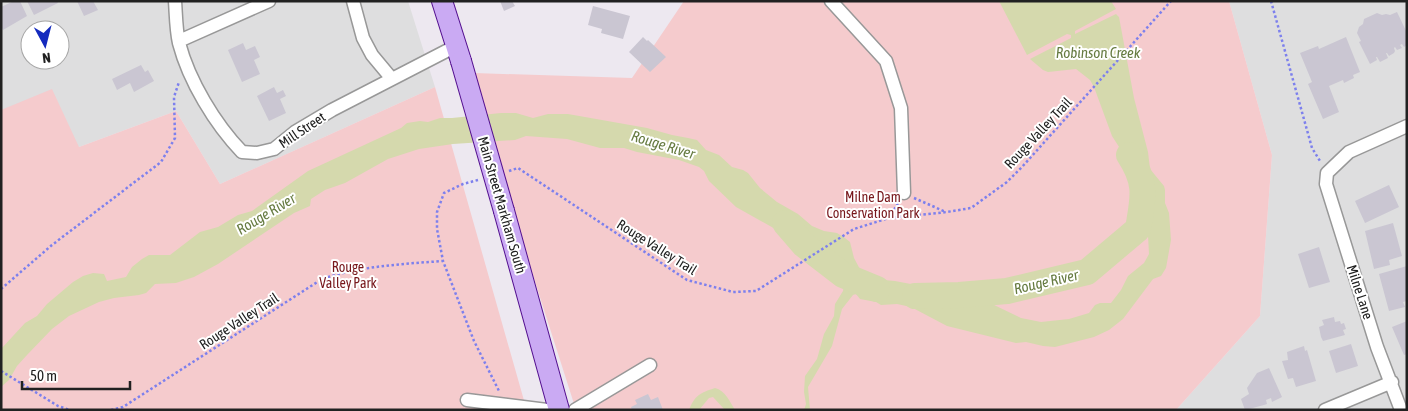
<svg xmlns="http://www.w3.org/2000/svg" width="1408" height="411" viewBox="0 0 1408 411" font-family="'Asap Condensed',sans-serif">
<style>
.residential{fill:#dededf;fill-rule:evenodd}
.park{fill:#f5cbcd}
.water{fill:#d5d9ad}
.lines{fill:none;stroke-linecap:round;stroke-linejoin:round}
.river{stroke:#d5d9ad;stroke-width:26}
.building{fill:#cac6d2}
.minor-casing{stroke:#989898;stroke-width:15}
.primary-casing{stroke:#530f8f;stroke-width:22}
.path{stroke:#7d80ed;stroke-width:2.5;stroke-dasharray:2.5 2.5;stroke-linecap:butt}
.minor{stroke:#fff;stroke-width:12}
.primary{stroke:#caaaf3;stroke-width:20}
.primary-bridge-casing{stroke:#530f8f;stroke-width:22;stroke-linecap:butt}
.primary-bridge{stroke:#caaaf3;stroke-width:20}
.labels{text-anchor:middle;stroke-width:4;stroke-linejoin:round;paint-order:stroke}
.street-label{font-size:14px;fill:#212121;stroke:#fff}
.park-label{font-size:14px;fill:#77171b;stroke:#fff}
.water-label{font-size:15px;font-style:italic;fill:#667b41;stroke:#fff}
</style>
<rect width="100%" height="100%" fill="#ede8f0"/>
<path class="residential" d="M1,1H408L435,87L220,184L176,111L79,147L1,110ZM30,30H60V60H30Z
M1229,1H1407V410H1176L1260,316L1272,155Z"/>
<path class="park" d="M684,1H1229L1272,155L1260,316L1176,410H576L523,244L474,73L632,78Z
M435,87L525,404L513,410H1V110L52,89L79,147L176,111L220,184Z"/>
<path class="water" d="M999,1H1111L1116,9L1075,31V34L1116,14L1119,17L1134,98L1148,152L1150,169L1164,186L1165,190V203L1169,213L1171,240L1166,268L1161,276L1153,279L1123,319L1109,330L1094,337L1055,347L1043,346L1026,342L1016,343L947,326L911,307L897,304L881,305L876,302L860,299L856,294L853,295L842,309L832,346L808,387L810,410H804L806,404L804,392L805,376L817,359L824,334L834,316L835,304L843,291L845,278L837,263L827,254L814,249L794,245L777,230L736,207L709,181L704,171L699,167L679,160L637,152L624,148H600L567,139L526,136L515,140L453,144L419,149L388,159L345,183L325,190L311,199L310,206L294,213L218,264L194,277L176,283L155,284L146,293L139,295L114,298L99,302L69,316L52,329L27,355L17,366L9,380L1,387V349L25,323L37,316L47,304L73,282L83,276L93,273L104,274L107,281L126,277L132,267L142,259L149,255H170L200,232L218,227L238,215L252,211L308,171L401,128L407,123L420,121L428,122L440,118H452L501,113H516L533,118L548,114H568L647,128L672,135L688,138L697,140L706,150L719,155L732,167L743,170L748,173L760,188L777,202L798,214L812,226L824,231L837,233L845,238L850,242L854,258L862,273L873,279L895,281L916,285L966,300L992,304L1021,318L1041,322L1069,319L1089,313L1095,305L1100,303H1111L1121,290L1128,276L1144,263L1149,254L1146,198L1142,186L1132,167L1112,136L1094,87L1090,80L1076,69L1048,72L1043,70L1030,59L1071,38V35L1067,34L1027,55Z
M715,388C725,390 730,402 735,410H725L713,397L709,398L699,410H689C695,395 700,393 715,388Z"/>
<g class="lines">
<path class="river" d="M785,223L804,245L843,275L877,289
M915,296L959,295L1007,291L1087,272L1138,229C1143,198 1148,184 1129,155"/>
</g>
<path class="building" d="M14,1H20L27,16L3,30L1,26V7Z
M27,1H57L58,3L34,15Z
M77,1H93L98,10L84,16Z
M500,1H512L515,6L504,11Z
M593,6L630,16L623,39L601,33L602,29L588,25Z
M1397,12L1407,33V45L1404,47L1402,44L1400,45L1402,48L1397,50L1395,47L1394,48L1395,51L1394,53L1389,56L1387,53H1386L1388,58L1380,62L1377,57H1376L1377,60L1370,64L1359,42L1361,41L1357,33L1359,27L1363,24L1364,19L1377,13L1382,15L1386,14L1390,15Z
M643,37L647,41L648,40L666,57L650,72L629,52Z
M1346,37L1360,72L1353,75L1354,78L1344,83L1343,80L1329,86L1339,112L1323,119L1308,84L1312,82L1300,53L1318,46L1319,49Z
M243,43L246,50L255,46L260,57L254,60L260,74L242,82L228,50Z
M141,65L145,72L148,70L154,81L134,92L130,83L117,90L112,79Z
M274,87L277,93L283,90L286,96L280,99L286,113L269,121L257,96Z
M1389,185L1399,207L1365,223L1355,201Z
M1393,223L1402,256L1389,260L1390,265L1374,269L1365,231Z
M1319,247L1330,282L1309,288L1298,254Z
M1407,266V301L1403,302L1405,307L1389,311L1379,274Z
M1334,317L1335,322L1340,321L1341,324L1344,323L1346,329L1343,330L1345,335L1323,341L1321,337L1319,327L1324,325L1322,320Z
M1407,321V354L1404,355L1392,327Z
M1351,344L1358,366L1336,373L1329,351Z
M1304,346L1305,351L1307,350L1316,381L1296,387L1293,378L1288,379L1282,361L1288,360L1287,352Z
M1269,368L1282,397L1272,402L1271,398L1266,400L1267,404L1264,405L1245,410L1241,399L1249,394L1247,388L1257,373Z
M648,394L651,400L658,397L663,410H632L631,407L637,404L635,400Z"/>
<g class="lines">
<defs>
<path id="minor" d="M175,1C176,15 176,30 179,43C189,81 215,124 242,152L257,153L274,149L295,132L332,110L456,46
M353,1L363,38L372,55L392,79
M831,1L886,61L901,108L904,193
M179,41L269,1
M467,400L547,410
M575,410L650,365
M1325,410L1392,382
M1401,410L1377,347L1326,184L1327,173L1349,152L1407,126"/>
<path id="primary" d="M442,1L461,61
M504,211L559,410"/>
</defs>
<use href="#minor" class="minor-casing"/>
<use href="#primary" class="primary-casing"/>
<path class="path" d="M1271,1L1312,148L1320,161
M509,171L518,168L687,280L733,292L756,291L854,229L889,218L947,212L971,208L1007,182L1022,167L1171,1
M478,180L463,184L444,193L437,212V229L443,261L474,341L499,391
M914,198L946,212
M889,218L898,203
M1,289L52,245L161,162L175,138L174,97L179,82
M1,371L58,406L70,410
M111,410L123,407L322,279C361,266 402,264 443,261"/>
<use href="#minor" class="minor"/>
<use href="#primary" class="primary"/>
<defs>
<path id="primary-bridge" d="M461,61L504,211"/>
</defs>
<use href="#primary-bridge" class="primary-bridge-casing"/>
<use href="#primary-bridge" class="primary-bridge"/>
</g>
<g class="labels">
<g class="street-label">
<text transform="translate(302 130) rotate(-34)" y="5">Mill Street</text>
<text transform="translate(1038 133) rotate(-47)" y="5">Rouge Valley Trail</text>
<text transform="translate(502 205) rotate(74)" y="5">Main Street Markham South</text>
<text transform="translate(657 247) rotate(32)" y="5">Rouge Valley Trail</text>
<text transform="translate(1360 292) rotate(72)" y="5">Milne Lane</text>
<text transform="translate(239 321) rotate(-33)" y="5">Rouge Valley Trail</text>
</g>
<g class="park-label">
<text x="873" y="202">Milne Dam<tspan x="873" dy="16">Conservation Park</tspan></text>
<text x="348" y="272">Rouge<tspan x="348" dy="16">Valley Park</tspan></text>
</g>
<g class="water-label">
<text x="1098" y="58">Robinson Creek</text>
<text transform="translate(663 145) rotate(17)" y="5">Rouge River</text>
<text transform="translate(266 214) rotate(-31)" y="5">Rouge River</text>
<text transform="translate(1046 282) rotate(-13)" y="5">Rouge River</text>
</g>
</g>
<rect width="1408" height="411" fill="none" stroke="#212121" stroke-width="5"/>
<g transform="translate(45 45) rotate(173)"><circle r="24" fill="#ffffff" stroke="#a6a6a6"/>
<path d="M0-4L9 19L0 12L-9 19Z" fill="#142abe"/>
<text y="-8" font-size="14" font-weight="bold" text-anchor="middle" fill="#212121">N</text>
</g>
<path d="M22 381v8h108v-8" fill="none" stroke="#212121" stroke-width="2.5"/>
<text x="30" y="381" font-size="15" fill="#212121" stroke="#ffffff" stroke-width="4" paint-order="stroke">50 m</text>
</svg>
